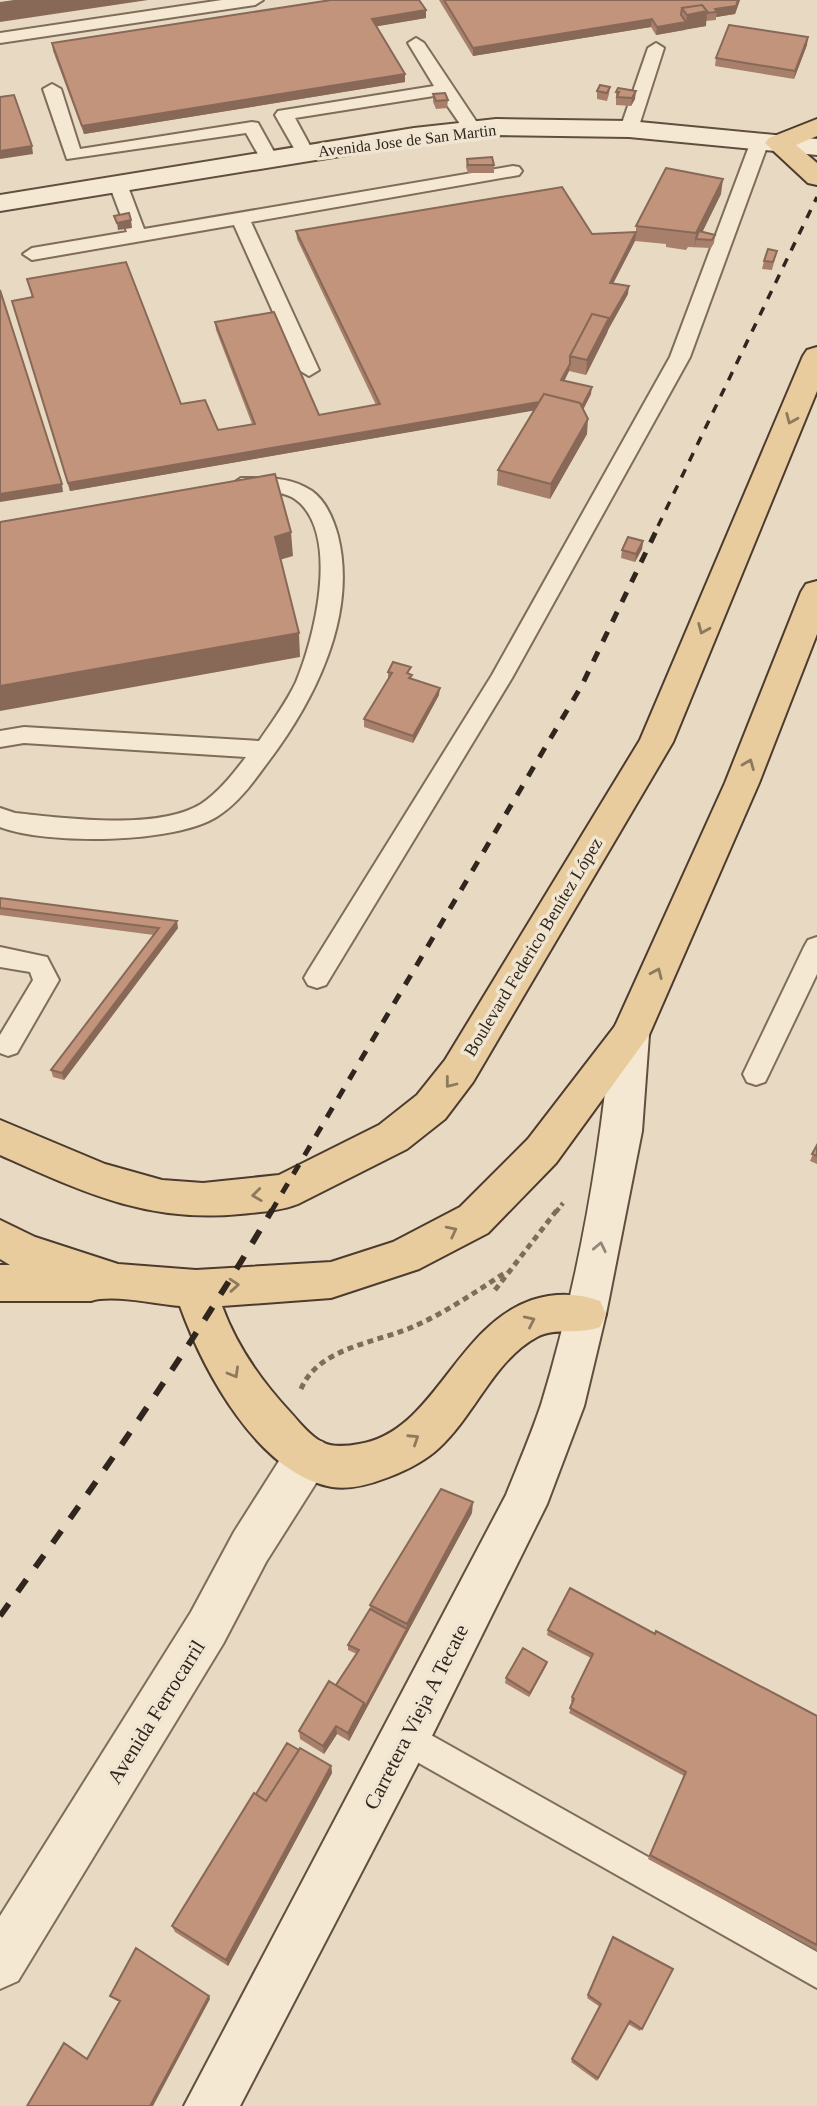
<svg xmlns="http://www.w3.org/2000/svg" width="817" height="2106" viewBox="0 0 817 2106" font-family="'Times New Roman',serif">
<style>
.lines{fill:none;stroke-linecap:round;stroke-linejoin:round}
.lane-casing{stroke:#7f6c5b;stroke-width:4}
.street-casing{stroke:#7f6c5b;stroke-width:4}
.secondary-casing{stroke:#614e3e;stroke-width:4}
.primary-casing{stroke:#4d3b2f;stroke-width:4}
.path-far1{stroke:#7f6c5b;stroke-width:4.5;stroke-dasharray:5 3.5;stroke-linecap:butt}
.path{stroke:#7f6c5b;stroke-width:5;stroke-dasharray:6 4.5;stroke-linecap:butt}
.lane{fill:#f4e8d3;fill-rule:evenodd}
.street{fill:#f4e8d3;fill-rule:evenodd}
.secondary{fill:#f4e8d3;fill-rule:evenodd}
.primary{fill:#e8cc9d;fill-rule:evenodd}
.rail-far2{stroke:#31261e;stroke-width:3.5;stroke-dasharray:9 9;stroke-linecap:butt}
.rail-far1{stroke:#31261e;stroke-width:5;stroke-dasharray:11 11;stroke-linecap:butt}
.rail{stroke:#31261e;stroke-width:6;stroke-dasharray:15 15;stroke-linecap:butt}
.wall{fill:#a77f6b}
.shaded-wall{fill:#886857}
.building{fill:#c2947c;stroke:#886857;stroke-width:2}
.oneway{stroke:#8c795e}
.oneway2{stroke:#928778}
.labels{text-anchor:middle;stroke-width:7;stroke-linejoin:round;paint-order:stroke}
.far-street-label{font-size:16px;fill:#31261e;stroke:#f0e5d0}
.street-label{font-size:18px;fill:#31261e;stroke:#f0e5d0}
.near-street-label{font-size:21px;fill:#31261e;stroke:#f0e5d0}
</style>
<rect width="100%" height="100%" fill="#e8dac2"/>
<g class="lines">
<defs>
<path id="lane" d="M222,0H263L255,5L0,43V33Z
M416,38L424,43L482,130L479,134H467L440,95L295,118L314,153L305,158L299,157L275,115L278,111L434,86L408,43Z
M656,43L664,48L638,129L635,133H623L620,129L648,48Z
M52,84L61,89L80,149L252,122L258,123L278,159L275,163H263L246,133L67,159L43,89Z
M760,136L769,141L690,357L512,678L326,985L317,988L308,985L304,978L308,971L492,675L670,357L751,141Z
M513,166L519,167L522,171L519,175L251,222L319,370L309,376L299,370L234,225L32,260L23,254L32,248L127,232L109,184L118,179L127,184L144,229Z
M241,478C266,478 290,476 312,491C326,501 334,521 338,536C358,617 313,704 265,766C252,784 237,804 218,816C176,844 46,845 0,827V808L15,813C64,818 157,831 201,804C219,792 233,774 246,757L24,743L0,747V731L24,727L259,741C272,722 286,703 296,682C314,639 339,541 300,503C281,485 256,496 234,490L231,485Z
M817,937V974L769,1074L765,1082L756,1085L747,1082L743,1074L804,947L808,940Z
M0,947L47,957L59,980L17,1053L8,1056L0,1053V1035L33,980L30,972L0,967Z
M406,1721L817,1952V1988L394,1749L390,1737L394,1725Z"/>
<path id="street" d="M307,1436L323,1442L329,1457L323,1472L266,1562L223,1644L18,1981L0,1989V1916L191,1612L234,1532L291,1442Z"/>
<path id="secondary" d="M496,119L629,121L817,139V155L629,137L496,135L414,144L0,211V195L414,128Z
M630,1019L644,1024L649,1035L642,1131L606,1314L584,1406L547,1504L423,1754L240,2106H184L506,1495C518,1465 531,1435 541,1405C577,1287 600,1158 611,1035L616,1024Z"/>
<path id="primary" d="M817,119V136L796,145L817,163V185L808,183L765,143L769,138Z
M817,347V391L673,742L473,1082L445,1119L407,1149L298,1204C280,1211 260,1212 240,1214C147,1223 83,1192 0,1155V1120L105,1164L162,1180L203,1183L279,1175L379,1125L417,1095L445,1060L640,740L803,356L807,350Z
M817,581V634L759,783L649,1035L556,1163L488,1233L419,1269L331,1298L222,1306C237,1347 262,1382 291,1413C300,1423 310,1436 322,1442C333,1448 348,1446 359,1444C435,1432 454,1327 532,1300C554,1293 579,1293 600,1301L606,1314L600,1327C580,1335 555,1327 537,1337C494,1360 475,1415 439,1448C425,1461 407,1470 389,1477C371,1484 351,1490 332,1487C258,1474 203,1370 180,1306C155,1304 112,1294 91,1301H0V1265H10L0,1259V1220L35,1237L118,1264L196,1270L331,1262L393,1242L460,1207L528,1139L615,1026L725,783L801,592L806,584Z"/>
</defs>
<use href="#lane" class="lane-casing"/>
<use href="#street" class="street-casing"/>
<use href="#secondary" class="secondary-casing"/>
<use href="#primary" class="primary-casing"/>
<path class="path-far1" d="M556,1212L563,1203"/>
<path class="path" d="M495,1290L557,1210
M301,1389C319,1346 379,1343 417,1325C448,1311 477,1291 506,1272"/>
<use href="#lane" class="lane"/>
<use href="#street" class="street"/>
<use href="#secondary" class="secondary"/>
<use href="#primary" class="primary"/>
<path class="rail-far2" d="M658,526L817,197"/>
<path class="rail-far1" d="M271,1212L582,685L659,525"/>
<path class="rail" d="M0,1616C96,1484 189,1351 272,1210"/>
</g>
<path class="wall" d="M439,0H740L735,14L716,17V20L706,21V26L686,29L685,30L656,35L651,27L473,56Z
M426,10V18L377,26L405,82L84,134L53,51L52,43Z
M807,45L794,79L715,66L716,58Z
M610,87L609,94L607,101L597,99V91Z
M616,92L635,99L631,106L616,105Z
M433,94L448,100L447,108L436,109L433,102Z
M467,159L494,165V173H468L466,167Z
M721,194L702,232L715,235L714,243L711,248L688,247L686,250L666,247V244L635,241L613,284L628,294L608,330L607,333L586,375L569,371L564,381L591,394L583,409L587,434L550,499L497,485L498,470L534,410L70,491L14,309L12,301L32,297L27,279L181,404L218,430L252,424L216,330L215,322L319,415L376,405L297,239L296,231L592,234L636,232V226Z
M777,251L772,270L762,269L764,261Z
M643,541L642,549L635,562L621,558L622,550Z
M388,672L411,674L412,679L439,695L413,743L364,727V719L388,679Z
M0,898L178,928L64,1080L53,1077L51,1070L154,935L0,915Z
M817,1145V1164L810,1161Z
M472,1513L349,1741L337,1734L324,1754L300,1739L299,1731L336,1685L357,1654L348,1650V1645L370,1609V1605Z
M548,1630L655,1634L817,1716V1950L648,1859L684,1776L569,1713L573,1703L571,1701L572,1697L591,1658L547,1635Z
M547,1662L546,1666L529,1697L505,1683L506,1678Z
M299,1750L331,1766L332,1773L228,1966L175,1932L172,1926L256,1794Z
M613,1937L673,1969L640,2031L628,2024L597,2081L571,2062L600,2007L587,1998Z"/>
<path class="shaded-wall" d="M14,0H148L0,22V2Z
M738,0H740L735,14L716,17L717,12L715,9Z
M426,10V18L373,27L372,19Z
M707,11L706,26L656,35L657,27L686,23L687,15Z
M652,19L651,27L473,56V48Z
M808,37L807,45L794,79L795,71Z
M405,74V82L84,134L82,126Z
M636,91L635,99L631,106L632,98Z
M32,146L33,154L0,159V151Z
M723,179L721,194L699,239H696L694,248L696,233Z
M131,220L132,228L118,230L117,223Z
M636,233L635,241L609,291L610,283Z
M629,286L628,294L608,330L607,333L586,375L587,360L609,318Z
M570,364L569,371L561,388V380Z
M592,387L591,394L579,418L580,410Z
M544,401L543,409L70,491L68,483Z
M588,419L587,434L550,499L551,484Z
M62,484L63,492L0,502V494Z
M291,532L293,556L276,561L275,537Z
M643,541L642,549L635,562L636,554Z
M299,633L300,657L0,711V686Z
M440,688L439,695L413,743V736Z
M177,921L178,928L64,1080L62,1073Z
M473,1502L472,1513L365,1711V1707L407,1629V1624Z
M547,1662L546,1666L529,1697L530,1693Z
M364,1703L365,1711L349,1741L348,1733Z
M336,1726L337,1734L324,1754L323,1746Z
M331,1766L332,1773L228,1966L226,1960Z
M209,1996L210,1999L153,2106H150Z"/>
<path class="building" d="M331,0H419L426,10L372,19L405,74L82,126L52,43Z
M444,0H738L736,6L715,9L717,12L707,13V11L702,5L682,8L681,15L686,22L657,27L652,19L473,48Z
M702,5L707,11L687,15L682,8Z
M729,25L808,37L795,71L716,58Z
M600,85L610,87L607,93L597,91Z
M618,88L636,91L632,98L617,97L619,92H616Z
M445,93L448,100L436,101L433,94Z
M14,95L32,146L0,151V97Z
M492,157L494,165H468L467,159Z
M666,168L723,179L696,233L636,226Z
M562,187L592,234L636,232L610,283L629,286L608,322L609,318L592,314L570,356V364L561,380L592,387L582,406L580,403L544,394L539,402L68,483L12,301L33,297L27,279L126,262L181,404L205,400L218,430L255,424L215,322L274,312L319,415L380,404L296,231Z
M129,213L131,220L117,223L114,216Z
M699,231L715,235L712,240L696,239Z
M768,249L777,251L773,262L764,261Z
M0,290L62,484L0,494Z
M592,314L609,318L587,360L570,356Z
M544,394L580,403L588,419L551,484L498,470Z
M275,474L291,532L275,537L299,633L0,686V522Z
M628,537L643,541L636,554L622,550Z
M393,662L411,667L407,673L412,675L409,678L440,688L413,736L364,719L392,673L388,672Z
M0,898L177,921L62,1073L51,1070L159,928L0,908Z
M817,1145V1156L812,1154Z
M441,1489L473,1502L407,1624L370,1605Z
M570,1588L655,1634L656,1631L817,1716V1945L650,1855L686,1772L570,1708L574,1699L572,1697L593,1654L548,1630Z
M370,1609L407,1629L365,1707L364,1703L336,1685L359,1650L348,1645Z
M523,1648L547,1662L530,1693L506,1678Z
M329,1681L364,1703L348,1733L336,1726L323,1746L299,1731Z
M287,1743L299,1750L266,1801L256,1794Z
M300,1748L331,1766L226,1960L172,1926L254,1793L266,1801Z
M613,1937L673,1969L642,2029L630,2021L598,2078L572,2059L601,2004L588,1995Z
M136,1948L209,1996L150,2106H27L64,2043L87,2059L120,2001L110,1996Z"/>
<defs><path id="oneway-chevron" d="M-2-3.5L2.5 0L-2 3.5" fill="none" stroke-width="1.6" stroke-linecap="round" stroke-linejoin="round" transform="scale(1.75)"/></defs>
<g class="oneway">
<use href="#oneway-chevron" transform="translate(791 419) rotate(113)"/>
<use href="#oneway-chevron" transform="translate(703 629) rotate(113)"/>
<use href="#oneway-chevron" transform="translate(749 764) rotate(-68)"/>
<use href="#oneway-chevron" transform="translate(657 973) rotate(-66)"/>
<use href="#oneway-chevron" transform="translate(450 1083) rotate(128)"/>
<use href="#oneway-chevron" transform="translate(257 1195) rotate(173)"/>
<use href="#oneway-chevron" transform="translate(452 1231) rotate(-27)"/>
<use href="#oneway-chevron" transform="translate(234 1285) rotate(-4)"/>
<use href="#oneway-chevron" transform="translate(530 1321) rotate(-25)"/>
<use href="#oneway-chevron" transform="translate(234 1373) rotate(60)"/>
<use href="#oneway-chevron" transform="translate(414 1439) rotate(-33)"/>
</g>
<use class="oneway2" href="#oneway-chevron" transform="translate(600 1247) rotate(-78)"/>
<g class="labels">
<g class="far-street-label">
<text transform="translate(407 140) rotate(-7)" y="6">Avenida Jose de San Martin</text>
</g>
<g class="street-label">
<text transform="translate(533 947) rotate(-59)" y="6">Boulevard Federico Benítez López</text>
</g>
<g class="near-street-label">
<text transform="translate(156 1712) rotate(-58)" y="7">Avenida Ferrocarril</text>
<text transform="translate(416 1717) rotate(-63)" y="7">Carretera Vieja A Tecate</text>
</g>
</g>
</svg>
